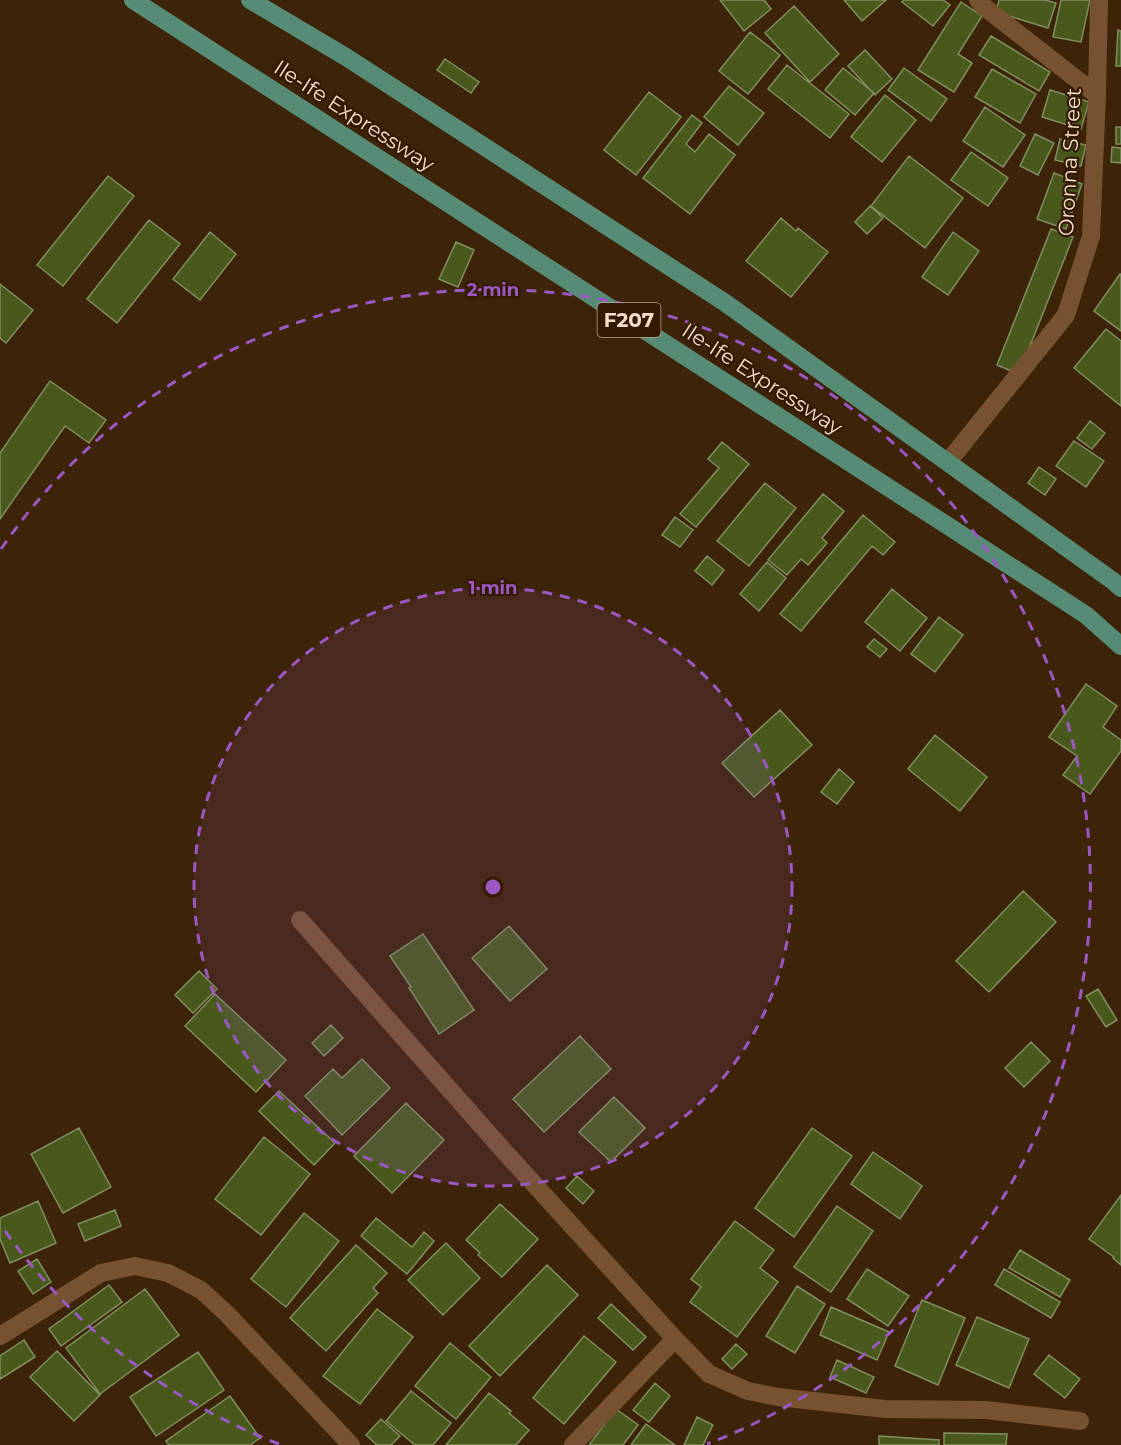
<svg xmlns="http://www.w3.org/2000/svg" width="1121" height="1445" viewBox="0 0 1121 1445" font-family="Montserrat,sans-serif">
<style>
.building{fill:#48591b;stroke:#7f8e5f;stroke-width:1.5}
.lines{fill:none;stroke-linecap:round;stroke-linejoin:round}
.minor{stroke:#775230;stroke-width:18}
.major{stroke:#568c76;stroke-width:18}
.ring{fill:none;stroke:#9a59c2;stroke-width:3;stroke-dasharray:10 8}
.labels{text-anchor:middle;stroke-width:4.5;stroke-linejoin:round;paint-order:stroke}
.shield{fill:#321900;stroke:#baa48f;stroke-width:1.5}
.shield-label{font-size:20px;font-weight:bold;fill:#f5dfcc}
.street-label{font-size:21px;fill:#f5dfcc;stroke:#321900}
.centre{fill:#9a59c2;stroke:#321900;stroke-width:3}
.ring-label{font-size:18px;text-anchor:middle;font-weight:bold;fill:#9a59c2;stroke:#321900;stroke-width:4.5;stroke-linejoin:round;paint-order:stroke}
</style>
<rect width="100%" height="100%" fill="#3d2307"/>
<path class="building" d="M720,0H764L771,9L744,31Z
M844,0H886L862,21Z
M904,0H943L950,5L933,26L902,2Z
M999,0H1045L1056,3L1048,28L996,12Z
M1061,0H1090L1081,42L1053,37Z
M961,2L982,16L958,54L972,63L954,92L918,70Z
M794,6L839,54L810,82L765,33Z
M1118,30L1121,31V66H1116Z
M750,32L780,55L748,94L719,71Z
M991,36L1050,72L1039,91L979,55Z
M865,50L892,79L875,95L848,66Z
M445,59L479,82L471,93L437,70Z
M787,65L849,114L830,138L768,89Z
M843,68L874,93L855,115L825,90Z
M904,68L947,99L931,121L888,90Z
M992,69L1036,94L1020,123L975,97Z
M729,86L764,113L738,145L704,117Z
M1050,90L1089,102L1081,129L1042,117Z
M649,92L681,117L636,175L604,150Z
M885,95L916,120L882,162L851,137Z
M985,107L1025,135L1003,167L963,141Z
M692,115L702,123L686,144L695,152L709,134L735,155L690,214L643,178Z
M1116,127H1121V144H1116Z
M1035,134L1054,143L1038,175L1020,166Z
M1060,139L1086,145L1081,166L1055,160Z
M1112,147L1121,148V163L1111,162Z
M971,152L1008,178L988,206L951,180Z
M909,156L963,198L925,248L871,206Z
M1054,173L1082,184L1066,229L1037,219Z
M108,176L134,196L63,286L37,265Z
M870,206L883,218L867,234L855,222Z
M781,218L796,231L798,228L828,252L791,297L746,261Z
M149,220L180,244L117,323L87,299Z
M1051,229L1073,237L1019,374L997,365Z
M210,232L236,254L200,300L173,279Z
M953,232L979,251L948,295L922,277Z
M456,242L474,250L458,287L439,279Z
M1120,274H1121V331L1094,311Z
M0,284L33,310L6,343L0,338Z
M1106,329L1121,341V406L1074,368Z
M50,381L106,420L89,443L65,426L0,519V453Z
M1090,421L1105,433L1092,449L1077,438Z
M1074,441L1104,461L1086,487L1056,466Z
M722,442L749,464L696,527L680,514L719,468L708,459Z
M1039,467L1056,479L1045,495L1028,483Z
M765,483L796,508L749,566L717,541Z
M823,494L844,511L822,538L827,543L808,565L801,559L787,575L768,560Z
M863,515L895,542L883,555L872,546L801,631L780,614Z
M675,517L693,530L680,547L662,535Z
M707,556L724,570L712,585L695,571Z
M767,562L786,578L759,611L740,594Z
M892,589L927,618L900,651L865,622Z
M939,617L963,635L935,672L911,654Z
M874,639L887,649L880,657L867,647Z
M1086,684L1117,706L1103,727L1121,740V751L1090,794L1063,775L1077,756L1049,737Z
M780,710L812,745L754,797L722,763Z
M935,735L987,777L960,811L908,769Z
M839,769L854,782L837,804L821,792Z
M1023,891L1056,922L989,992L956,961Z
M509,926L547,969L510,1001L472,958Z
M423,934L474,1010L439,1034L409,988L411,987L390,956Z
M199,971L217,989L193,1013L175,995Z
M1098,989L1117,1020L1106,1027L1086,996Z
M215,994L286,1060L256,1092L185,1026Z
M331,1025L343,1038L324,1056L312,1043Z
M580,1036L611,1069L544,1132L513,1099Z
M1031,1042L1050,1061L1024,1087L1005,1068Z
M362,1059L390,1088L342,1135L305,1096L333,1069L342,1078Z
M279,1091L335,1143L314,1165L259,1111Z
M614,1097L645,1128L611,1162L579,1132Z
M406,1103L444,1140L392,1193L354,1156Z
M79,1128L111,1187L63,1213L31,1154Z
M812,1128L852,1156L794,1237L755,1208Z
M264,1137L310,1174L261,1235L215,1199Z
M873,1152L922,1186L900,1219L851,1184Z
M577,1176L594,1191L583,1204L566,1188Z
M1121,1195V1265L1113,1258L1114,1257L1089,1239Z
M38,1201L56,1243L10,1263L0,1239V1218Z
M500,1204L538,1239L502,1277L478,1255L480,1253L466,1240Z
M837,1206L873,1231L831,1292L794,1267Z
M115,1210L121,1226L85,1241L78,1224Z
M304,1213L339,1241L286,1307L251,1279Z
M376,1218L412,1247L424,1232L434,1241L407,1274L361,1236Z
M735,1221L774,1250L760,1268L778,1282L737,1337L690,1302L701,1287L691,1279Z
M446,1243L480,1278L443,1315L408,1280Z
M356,1245L387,1273L373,1288L378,1293L326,1351L290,1318Z
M1020,1250L1070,1280L1060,1297L1009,1268Z
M37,1259L51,1282L33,1294L18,1271Z
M547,1265L578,1295L500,1376L469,1346Z
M867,1269L909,1296L888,1326L847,1299Z
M1004,1269L1060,1302L1051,1318L995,1285Z
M109,1285L122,1302L61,1346L49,1329Z
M797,1286L825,1304L795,1353L766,1336Z
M145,1289L179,1335L100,1394L66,1348Z
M922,1300L965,1318L938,1385L895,1366Z
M611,1304L646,1337L633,1350L598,1318Z
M831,1307L889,1332L877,1360L820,1335Z
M377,1309L413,1337L360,1404L323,1376Z
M977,1317L1029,1339L1009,1388L956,1365Z
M584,1336L616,1362L564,1424L533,1398Z
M24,1340L35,1357L0,1379V1356Z
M450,1343L491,1377L456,1419L415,1386Z
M736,1344L747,1354L732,1369L722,1359Z
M57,1351L100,1395L74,1421L30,1377Z
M198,1352L224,1390L156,1436L130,1397Z
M1049,1355L1080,1379L1065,1398L1034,1374Z
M837,1360L874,1377L866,1393L830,1377Z
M655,1383L670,1396L649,1422L633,1410Z
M411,1391L451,1423L433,1445H415L386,1421Z
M489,1393L511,1411L509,1413L529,1430L516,1445H446Z
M230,1396L260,1438L250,1445H169L166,1441Z
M616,1409L638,1425L623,1445H589Z
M697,1417L713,1425L703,1445H684Z
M381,1419L400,1436L391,1445H377L366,1435Z
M646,1424L675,1445H631Z
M944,1433L1007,1434L1006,1445H944Z
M879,1436L939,1440V1445H879Z"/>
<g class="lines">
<path class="minor" d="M978,0L983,6L1097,95
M948,462L1066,315L1091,236L1097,95L1099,0
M300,920L503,1150L675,1339L709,1374L748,1391L778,1397L885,1409L986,1410L1080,1421
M0,1336L101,1273L135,1266L168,1273L201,1290L227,1314L351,1445
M573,1445L675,1339"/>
<path class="major" d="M133,0L1086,615L1121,646
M250,0L346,57L724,302L1113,581L1121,588"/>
</g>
<circle cx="493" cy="887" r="299" fill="#9a59c2" fill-opacity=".12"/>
<g class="ring">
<circle cx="493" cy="887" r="299"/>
<path d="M279 1444A597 597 0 0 1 1 1225M1 549A597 597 0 1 1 707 1444"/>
</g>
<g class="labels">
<rect class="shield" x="597.5" y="303" width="63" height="34" rx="4.5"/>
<g class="shield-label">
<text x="629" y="327">F207</text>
</g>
<g class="street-label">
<text transform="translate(354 116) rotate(33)" y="7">Ile-Ife Expressway</text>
<text transform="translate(1070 162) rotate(-87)" y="7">Oronna Street</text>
<text transform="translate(762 379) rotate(33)" y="7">Ile-Ife Expressway</text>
</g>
</g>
<circle cx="493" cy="887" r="9" class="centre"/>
<g class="ring-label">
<text x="493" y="296">2 min</text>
<text x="493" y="594">1 min</text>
</g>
</svg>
